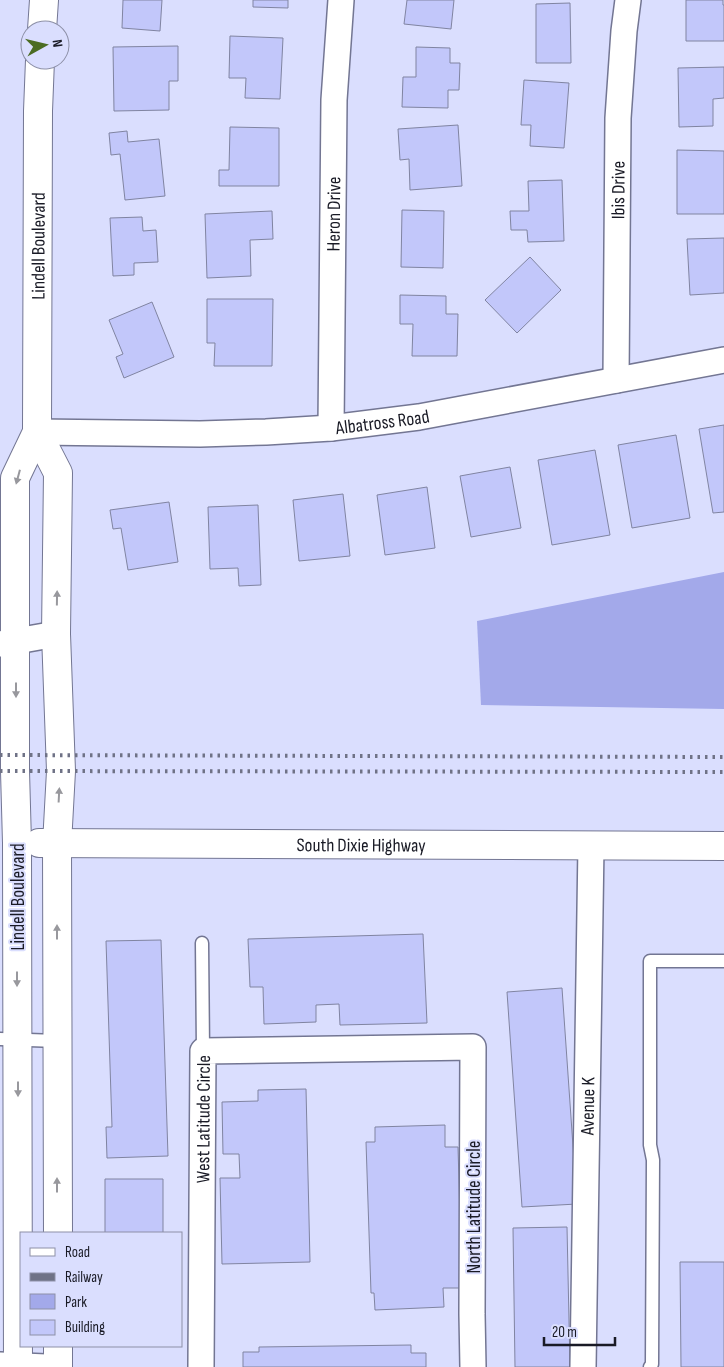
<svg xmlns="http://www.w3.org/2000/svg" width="724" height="1367" viewBox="0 0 724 1367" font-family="'Sofia Sans Condensed',sans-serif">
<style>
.green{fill:#a3a9ea}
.building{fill:#c2c7fa;stroke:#8084a1}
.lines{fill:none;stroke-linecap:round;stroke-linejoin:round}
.lane-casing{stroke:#737693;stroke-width:15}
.street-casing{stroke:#737693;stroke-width:28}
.secondary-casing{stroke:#737693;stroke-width:30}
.lane{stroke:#fff;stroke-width:12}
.street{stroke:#fff;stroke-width:25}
.secondary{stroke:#fff;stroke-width:28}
.rail{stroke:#6f7286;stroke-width:4;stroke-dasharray:2.5 5;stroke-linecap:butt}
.oneway{fill:#98989d}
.labels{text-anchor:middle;stroke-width:4;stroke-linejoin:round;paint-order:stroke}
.street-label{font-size:19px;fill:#191a25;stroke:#dadefe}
</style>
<rect width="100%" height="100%" fill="#dadefe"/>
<path class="green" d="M724,572V709L481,705L477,621Z"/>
<path class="building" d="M123,0H162L160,31L122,28Z
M253,0H288V8L253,7Z
M407,0H454L451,29L404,24Z
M686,0H723V5H724V41H686Z
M570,3L571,63H536V4Z
M230,36L283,38L280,99L245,98L246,78H229Z
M178,46V81H169V110L114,111L113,47Z
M416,47L450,48V63H460L459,90H448V108L402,107L403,77H416Z
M724,67V98L713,99V126L679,127L678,68Z
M524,80L569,83L564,148L530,146L531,125H521Z
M458,125L462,186L410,190L409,159L400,160L398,129Z
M230,127L279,128V186H219V170H229Z
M127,131L128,142L159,139L165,196L125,200L120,154L111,155L109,133Z
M677,150L724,151V214H677Z
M562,180L564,241L528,242L527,230H511L510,211H529L528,181Z
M402,210L444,211L443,268L401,267Z
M272,211L273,239L250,240L251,276L207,278L205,214Z
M142,217L143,231L156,230L158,262L134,263V275L113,276L110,218Z
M724,238V293L690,295L687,239Z
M530,257L561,290L517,333L485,300Z
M400,295L446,296V314H458L457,356H412L413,324H400Z
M207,299H273L272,366H214L215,343H207Z
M152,302L174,357L124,378L116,357L123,354L109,320Z
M724,425V512L713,513L699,429Z
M676,435L690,518L632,528L618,445Z
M595,450L610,535L552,545L538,460Z
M510,467L521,528L471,537L460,476Z
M427,487L435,548L385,555L377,495Z
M343,494L350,556L299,561L293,500Z
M169,502L178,562L128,570L121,528L113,529L110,510Z
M258,505L261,585L239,586L238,568L210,569L208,507Z
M423,934L427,1023L340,1025L339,1004L316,1005V1022L264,1024L263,987H250L248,939Z
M161,940L168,1156L107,1158L106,1127H112L106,941Z
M562,988L577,1204L522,1207L507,992Z
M306,1089L310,1262L222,1264L220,1178H240L239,1154H223L222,1102L258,1101V1090Z
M445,1125V1147H458L462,1288H443L444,1307L375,1310L374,1293H371L366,1142H375V1127Z
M105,1179H163V1233H105Z
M567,1227L570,1367H515L513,1228Z
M680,1262H724V1367H681Z
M411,1345V1353H426V1367H243V1352H259V1347Z"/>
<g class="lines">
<defs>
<path id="lane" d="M202,943L203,1051
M0,1039L57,1041
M650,1367L652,1364L653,1160L650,1145V961H724"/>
<g id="street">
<path id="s1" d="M616,380L618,118L624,31L628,0"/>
<path id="s2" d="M331,428L334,100L341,0"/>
<path id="s3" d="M37,432L200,434L266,432L331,428L419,417L724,360"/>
<path d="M0,644L56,634"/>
<path d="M0,1365L46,1367"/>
<path id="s4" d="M201,1367L203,1051L473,1047L472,1314L473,1367"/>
<path id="s5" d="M583,1367L591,845"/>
</g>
<g id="secondary">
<path d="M42,30L44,0"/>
<path d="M37,432L58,473L56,634L61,771L57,844L58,1233"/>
<path id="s6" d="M39,843L724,846"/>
<path d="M58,1346V1367"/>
<path id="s7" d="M18,1367L17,843L15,771V478L37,432L38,111L40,60"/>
</g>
</defs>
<use href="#lane" class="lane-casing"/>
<use href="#street" class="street-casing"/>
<use href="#secondary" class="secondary-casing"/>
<use href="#lane" class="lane"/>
<use href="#street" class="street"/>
<use href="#secondary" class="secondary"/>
<path class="rail" d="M0,755L724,757
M0,771L724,772"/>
</g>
<defs><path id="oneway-solid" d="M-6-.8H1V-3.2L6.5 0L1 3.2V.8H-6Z" transform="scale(1.25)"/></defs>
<g class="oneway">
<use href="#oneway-solid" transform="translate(18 477) rotate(105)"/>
<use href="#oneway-solid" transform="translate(57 598) rotate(-89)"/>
<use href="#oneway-solid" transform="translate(16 690) rotate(90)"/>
<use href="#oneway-solid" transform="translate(59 795) rotate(-87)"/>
<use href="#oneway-solid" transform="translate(57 932) rotate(-90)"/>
<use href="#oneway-solid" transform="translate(17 979) rotate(90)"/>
<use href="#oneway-solid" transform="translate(18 1089) rotate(90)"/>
<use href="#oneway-solid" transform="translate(57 1185) rotate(-90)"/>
</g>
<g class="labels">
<g class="street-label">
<text dy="7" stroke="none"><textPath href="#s1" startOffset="190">Ibis Drive</textPath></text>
<text dy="7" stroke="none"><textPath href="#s2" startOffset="214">Heron Drive</textPath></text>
<text dy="7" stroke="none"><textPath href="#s7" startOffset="1126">Lindell Boulevard</textPath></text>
<text dy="7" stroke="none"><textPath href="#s3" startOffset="346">Albatross Road</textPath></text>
<text dy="7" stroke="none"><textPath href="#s6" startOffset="322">South Dixie Highway</textPath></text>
<text transform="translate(17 897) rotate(-90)" y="7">Lindell Boulevard</text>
<text dy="7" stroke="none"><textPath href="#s5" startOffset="261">Avenue K</textPath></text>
<text dy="7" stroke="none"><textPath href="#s4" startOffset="248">West Latitude Circle</textPath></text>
<text transform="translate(473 1207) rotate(-90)" y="7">North Latitude Circle</text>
</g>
</g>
<rect x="20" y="1232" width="162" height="115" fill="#dadefe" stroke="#8d90a7"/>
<rect x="30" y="1248" width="25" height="8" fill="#ffffff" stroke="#8d90a7"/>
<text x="65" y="1257" font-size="15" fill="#191a25">Road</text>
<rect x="30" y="1273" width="25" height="8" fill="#6f7286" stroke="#8d90a7"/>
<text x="65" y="1282" font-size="15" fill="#191a25">Railway</text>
<rect x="30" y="1294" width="25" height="15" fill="#a3a9ea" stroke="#8d90a7"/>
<text x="65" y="1307" font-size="15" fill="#191a25">Park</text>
<rect x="30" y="1320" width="25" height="15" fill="#c2c7fa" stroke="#8d90a7"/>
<text x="65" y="1332" font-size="15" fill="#191a25">Building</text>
<g transform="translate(45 45) rotate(82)"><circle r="24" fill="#dadefe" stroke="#8d90a7"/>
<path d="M0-4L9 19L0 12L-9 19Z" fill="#4b6c23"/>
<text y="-8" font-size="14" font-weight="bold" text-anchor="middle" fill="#191a25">N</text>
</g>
<path d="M544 1337v8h71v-8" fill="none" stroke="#191a25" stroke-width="2.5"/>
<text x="552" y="1337" font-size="15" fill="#191a25" stroke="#dadefe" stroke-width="4" paint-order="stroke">20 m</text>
</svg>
